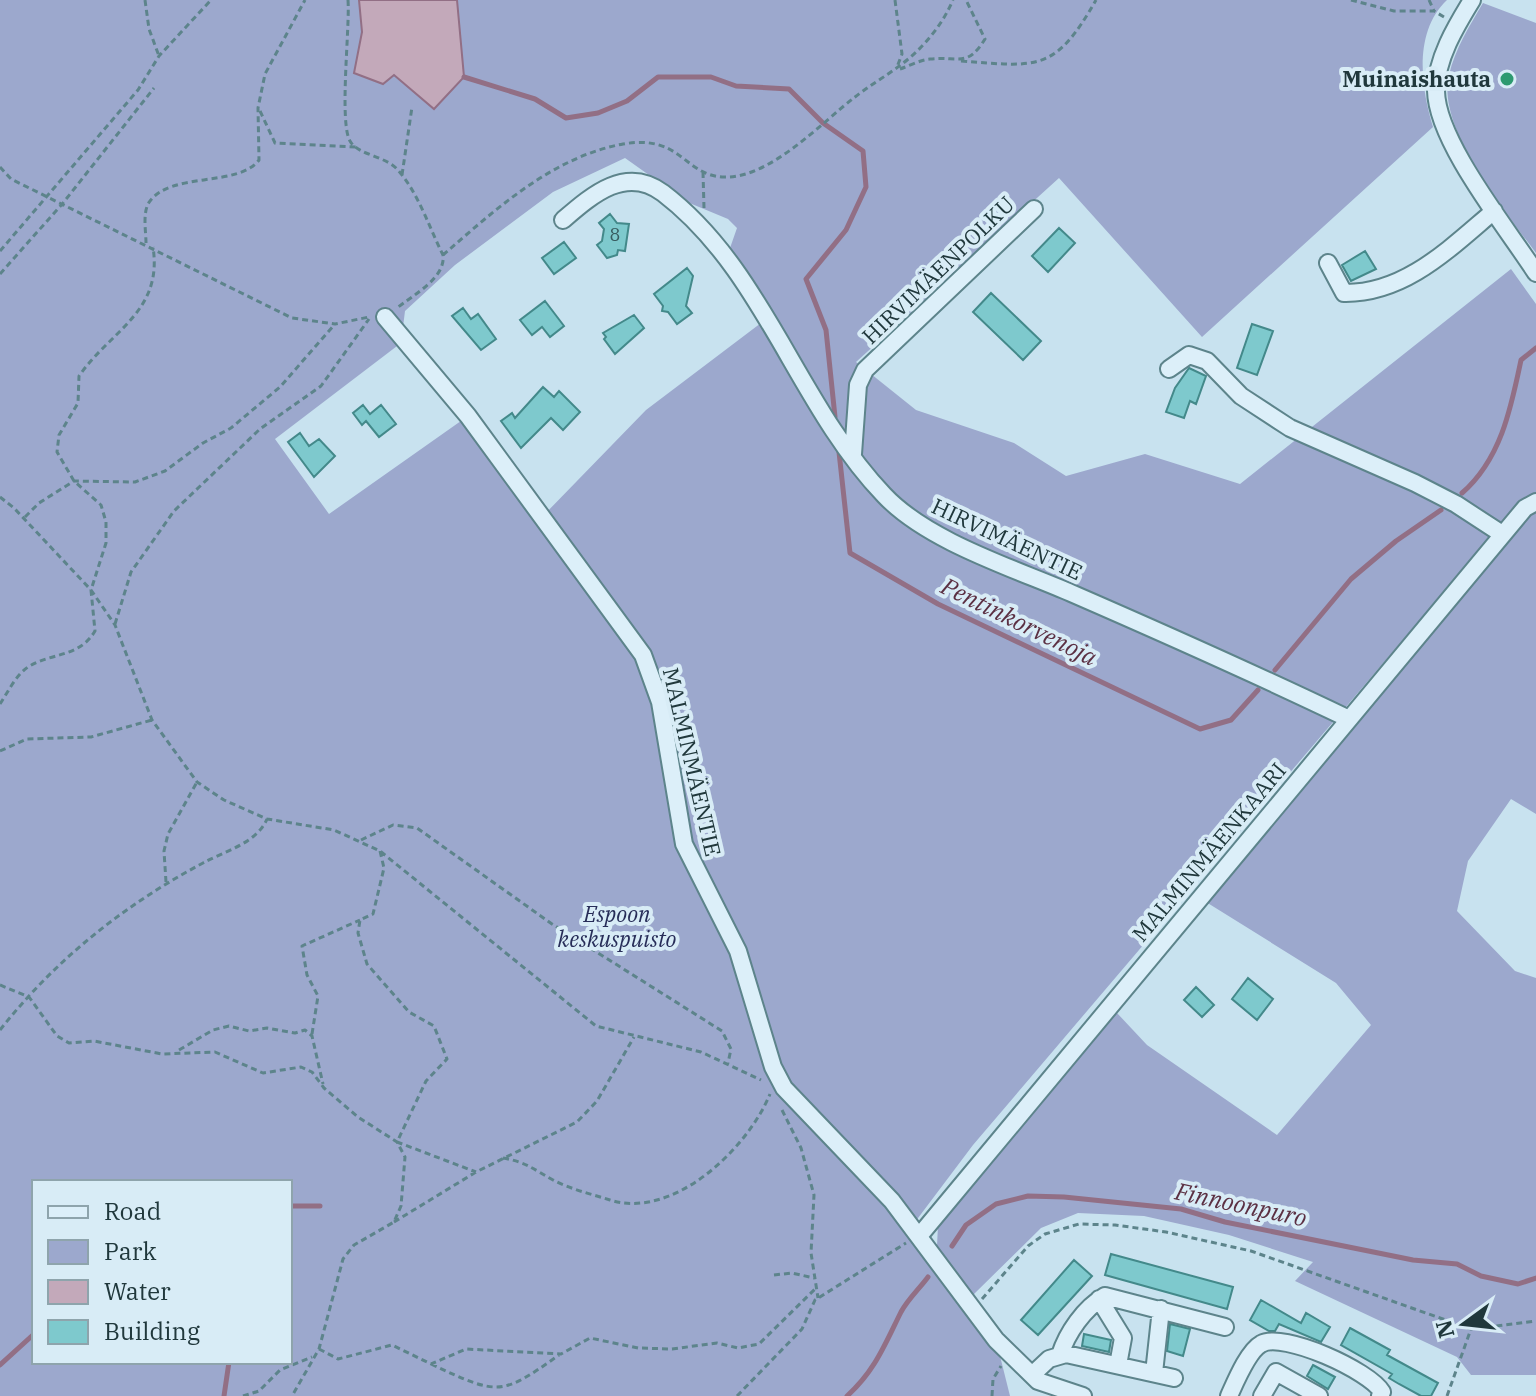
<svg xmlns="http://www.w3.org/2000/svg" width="1536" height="1396" viewBox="0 0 1536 1396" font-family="'IBM Plex Serif',serif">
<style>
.green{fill:#9ca8cd;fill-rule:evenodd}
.water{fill:#c3a9ba;stroke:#926f85;stroke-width:2}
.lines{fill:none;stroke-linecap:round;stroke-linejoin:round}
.stream{stroke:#926f85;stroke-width:5}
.building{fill:#7ec9cd;stroke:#43898a;stroke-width:2}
.minor-casing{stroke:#5d848b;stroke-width:20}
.path{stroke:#5d848b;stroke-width:3;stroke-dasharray:6 4;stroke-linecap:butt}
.minor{stroke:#dceff9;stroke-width:16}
.poi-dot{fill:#2d9a70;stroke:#d8ecf6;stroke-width:3}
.labels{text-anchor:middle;stroke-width:8;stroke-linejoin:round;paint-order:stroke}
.number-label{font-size:18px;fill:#385c60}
.poi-label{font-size:22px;font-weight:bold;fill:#20383c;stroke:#d8ecf6;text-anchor:end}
.street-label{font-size:22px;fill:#20383c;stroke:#d8ecf6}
.park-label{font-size:22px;font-style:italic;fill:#272d58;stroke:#d8ecf6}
.water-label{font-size:24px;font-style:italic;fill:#5b3043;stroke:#d8ecf6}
</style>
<rect width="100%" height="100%" fill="#c8e2ef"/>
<path class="green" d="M0,0H1447C1413,32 1421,88 1433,127L1202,337L1059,178L856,362L916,410L1014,443L1066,476L1145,454L1240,484L1511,269L1536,304V494L1522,500L973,1145L906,1234L996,1340L1010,1396H0ZM625,158L687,202L728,219L737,228L730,248L757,285L761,323L646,410L542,517L468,416L329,514L275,439L401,343L405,311L455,265L553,192ZM34,1182H290V1362H34Z
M1483,3L1536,23V253C1505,211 1436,128 1449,75C1455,49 1470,25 1483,3Z
M1536,510V814L1511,799L1468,861L1457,911L1515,971L1536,978V1375H1471L1457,1357L1295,1281L1313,1262L1229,1235L1144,1216L1078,1213L1041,1228L973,1295L937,1246L938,1225L1117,1013L1147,1045L1277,1135L1371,1025L1336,983L1206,902L1529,513Z"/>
<path class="water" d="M359,0H457L464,77L434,109L394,75L383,84L354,73L362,32Z"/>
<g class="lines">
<path class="stream" d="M464,77L535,99L566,118L598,113L627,101L658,77H711L736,86L789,89L823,123L863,151L866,187L846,230L806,279L826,330L835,417
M839,452L850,553L938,604L1200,729L1231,720L1258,690
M1462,493C1501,459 1511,408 1521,360L1536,348
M1275,670L1351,579L1396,541L1441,510
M290,1206H320
M952,1246L966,1225L996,1204L1028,1196L1064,1197L1181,1209L1225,1222L1413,1260L1457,1264L1481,1276L1518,1284L1536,1278
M0,1365L34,1334
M224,1396L229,1362
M847,1396C875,1371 885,1344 901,1312C908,1299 920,1288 928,1277"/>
</g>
<path class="building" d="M610,214L617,223L629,224L625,251L618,250L617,255L607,258L597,245L602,241L604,229L599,223Z
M1059,228L1075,243L1048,272L1032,256Z
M564,242L576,258L554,274L542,258Z
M1365,251L1376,269L1351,281L1342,265Z
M687,268L693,276L686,306L692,313L677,324L668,312L662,311L663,306L654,294Z
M991,293L1041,341L1023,360L973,312Z
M545,301L564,326L550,337L542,327L532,335L520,320Z
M463,308L471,319L478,314L496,339L481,350L452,316Z
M634,315L644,328L615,354L604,339L606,337L603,333Z
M1252,324L1273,331L1257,375L1237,368Z
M1189,368L1206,376L1196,404L1190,401L1184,418L1166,412L1175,388Z
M543,387L554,397L559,391L580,412L563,430L551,418L521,448L501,421L512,413L515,418Z
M363,405L370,414L381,405L396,424L379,437L366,421L362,425L353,413Z
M300,433L309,446L319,439L335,456L314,477L288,442Z
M1248,978L1273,999L1257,1020L1232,999Z
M1196,987L1214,1005L1202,1017L1184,1000Z
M1111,1254L1233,1287L1227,1309L1105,1275Z
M1074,1260L1092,1276L1038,1335L1021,1320Z
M1261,1300L1301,1323L1306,1313L1330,1327L1321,1342L1279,1324L1275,1331H1269L1250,1320Z
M1170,1324L1190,1329L1183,1356L1167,1351Z
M1350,1328L1390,1350L1387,1355L1438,1383L1431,1396H1421L1399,1384L1389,1378L1392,1374L1341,1345Z
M1084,1334L1111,1340L1109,1352L1082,1346Z
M1313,1365L1335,1377L1328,1389L1307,1376Z"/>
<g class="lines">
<defs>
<path id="minor" d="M1472,0C1456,26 1436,59 1436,91C1437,142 1507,228 1536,273
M563,220C592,195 626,165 663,193C764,270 797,404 884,495C927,541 1013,568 1071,593C1163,633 1255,674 1347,718
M1328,263L1344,293C1405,294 1450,248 1494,211
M385,317L468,416L643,655L660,702L684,844L738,951L773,1067L784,1088L892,1201L996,1340L1038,1381L1083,1396
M1169,369L1189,355L1207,361L1241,396L1290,428L1415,483L1456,504L1502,534
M853,454L858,385L865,370L1034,209
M920,1235L1525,508L1536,502
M1099,1299L1123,1338L1118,1365
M1060,1355C1067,1333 1084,1308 1105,1296L1225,1327
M1154,1373L1161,1309
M1032,1375L1049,1359L1066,1354L1174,1378
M1229,1396C1235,1383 1248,1351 1261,1344C1283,1331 1370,1371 1382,1392L1380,1396
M1262,1396L1276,1372L1319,1396"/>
</defs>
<use href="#minor" class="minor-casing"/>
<path class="path" d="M145,0L149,29L159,56
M348,0C350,28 339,122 350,141C358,155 385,156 397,169C418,192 429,227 443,255C446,278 413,295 397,308
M895,0L902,54L897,67
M1351,0L1394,11H1434L1444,17
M1429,0L1434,11
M961,61C1039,67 1055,72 1096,0
M900,69C909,66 920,60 930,59C959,56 967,68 985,39L966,0
M260,111L275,143L356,147
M0,167L11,179L292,318L335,324L369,317
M703,172L704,208
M402,175L412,107
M146,243C146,231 142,211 150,201C171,172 239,187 259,160L258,108L265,74L305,0
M0,251L138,90L159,56L211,0
M443,255C495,210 552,157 623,144C681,134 683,174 722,177C769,180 821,123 855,97C878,79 903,67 923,45C936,31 945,18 953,0
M0,274L63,203L154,88
M0,497L14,508L91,590L115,625L152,720L197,782L224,800L267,819L334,830L380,851L596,1026L701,1052L761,1080
M25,517L39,503L74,481L135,482L165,471L203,443L231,428L280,387L335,324
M115,624L131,572L174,511L260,429L321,386L369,319
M0,704C8,692 16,675 28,667C52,652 79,658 95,631L91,590L106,543V522L101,505L74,481L57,452L59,435L78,403L79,376C111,330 163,312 153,247
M0,751L27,739L91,737L152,720
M361,840L393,825L417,828L552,924L722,1031L731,1049L728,1063
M380,851L384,868L373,914L360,920L358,933L367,964L409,1012L434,1026L447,1059L426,1081L397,1142L476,1172
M166,882L164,851L168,834L197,782
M0,985L29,997L57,1036L69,1043L94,1041L162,1054L215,1052L263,1073L301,1067L312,1072L324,1088L358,1117L397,1142L405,1157L401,1206L394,1222L354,1245L343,1259L319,1349L292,1396
M0,1030C55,960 124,905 203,863C225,851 257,843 267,819
M312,1034L318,996L307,975L302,946L360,920
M179,1050L213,1030L229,1026L249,1031L267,1028L295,1033L305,1030L312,1036L323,1084
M782,1110L801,1148L814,1195L811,1253L818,1298
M503,1158C526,1162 533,1169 553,1180C570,1189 591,1194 610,1200C674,1220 748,1148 770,1094
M394,1222L476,1172L577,1122L597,1101L634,1037
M774,1275L792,1273L814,1278
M982,1299L1028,1246L1045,1234L1079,1224L1115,1225L1166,1232L1251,1251L1471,1329L1536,1321
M319,1349L338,1359L392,1345L431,1364L466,1349L561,1354L590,1338L638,1348L672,1349L717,1343L738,1348L759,1344L816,1288
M431,1364C499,1396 501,1396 559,1355
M243,1396L259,1391L280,1370L312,1357
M737,1396L802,1329L815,1300L906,1243
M992,1396L993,1379L1001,1366
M1447,1396L1471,1329"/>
<use href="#minor" class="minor"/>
</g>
<circle class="poi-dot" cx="1507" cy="79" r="8"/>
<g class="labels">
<g class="number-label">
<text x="615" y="241">8</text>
</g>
<g class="poi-label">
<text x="1491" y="87">Muinaishauta</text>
</g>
<g class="street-label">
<text transform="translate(938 270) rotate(-44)" y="8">HIRVIMÄENPOLKU</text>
<text transform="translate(1007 539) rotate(25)" y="8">HIRVIMÄENTIE</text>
<text transform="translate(692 762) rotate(77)" y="8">MALMINMÄENTIE</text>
<text transform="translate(1209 852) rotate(-50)" y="8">MALMINMÄENKAARI</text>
</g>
<g class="park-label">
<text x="617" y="922">Espoon<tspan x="617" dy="25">keskuspuisto</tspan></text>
</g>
<g class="water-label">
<text transform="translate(1019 622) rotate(26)" y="8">Pentinkorvenoja</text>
<text transform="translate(1241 1205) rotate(12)" y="8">Finnoonpuro</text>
</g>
</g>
<rect x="32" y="1180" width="260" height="184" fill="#d8ecf6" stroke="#8ea4ac" stroke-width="2"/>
<rect x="48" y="1206" width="40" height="12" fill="#dceff9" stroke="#8ea4ac" stroke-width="2"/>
<text x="104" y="1220" font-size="24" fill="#20383c">Road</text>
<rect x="48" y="1240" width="40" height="24" fill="#9ca8cd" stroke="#8ea4ac" stroke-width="2"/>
<text x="104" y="1260" font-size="24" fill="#20383c">Park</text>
<rect x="48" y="1280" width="40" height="24" fill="#c3a9ba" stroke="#8ea4ac" stroke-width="2"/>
<text x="104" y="1300" font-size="24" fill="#20383c">Water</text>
<rect x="48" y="1320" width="40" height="24" fill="#7ec9cd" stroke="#8ea4ac" stroke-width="2"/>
<text x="104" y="1340" font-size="24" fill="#20383c">Building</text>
<g transform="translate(1464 1324) rotate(255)" stroke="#d8ecf6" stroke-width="6" paint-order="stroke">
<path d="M0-6L14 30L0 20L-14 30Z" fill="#20383c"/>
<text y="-12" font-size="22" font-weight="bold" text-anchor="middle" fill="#20383c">N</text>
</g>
</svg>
